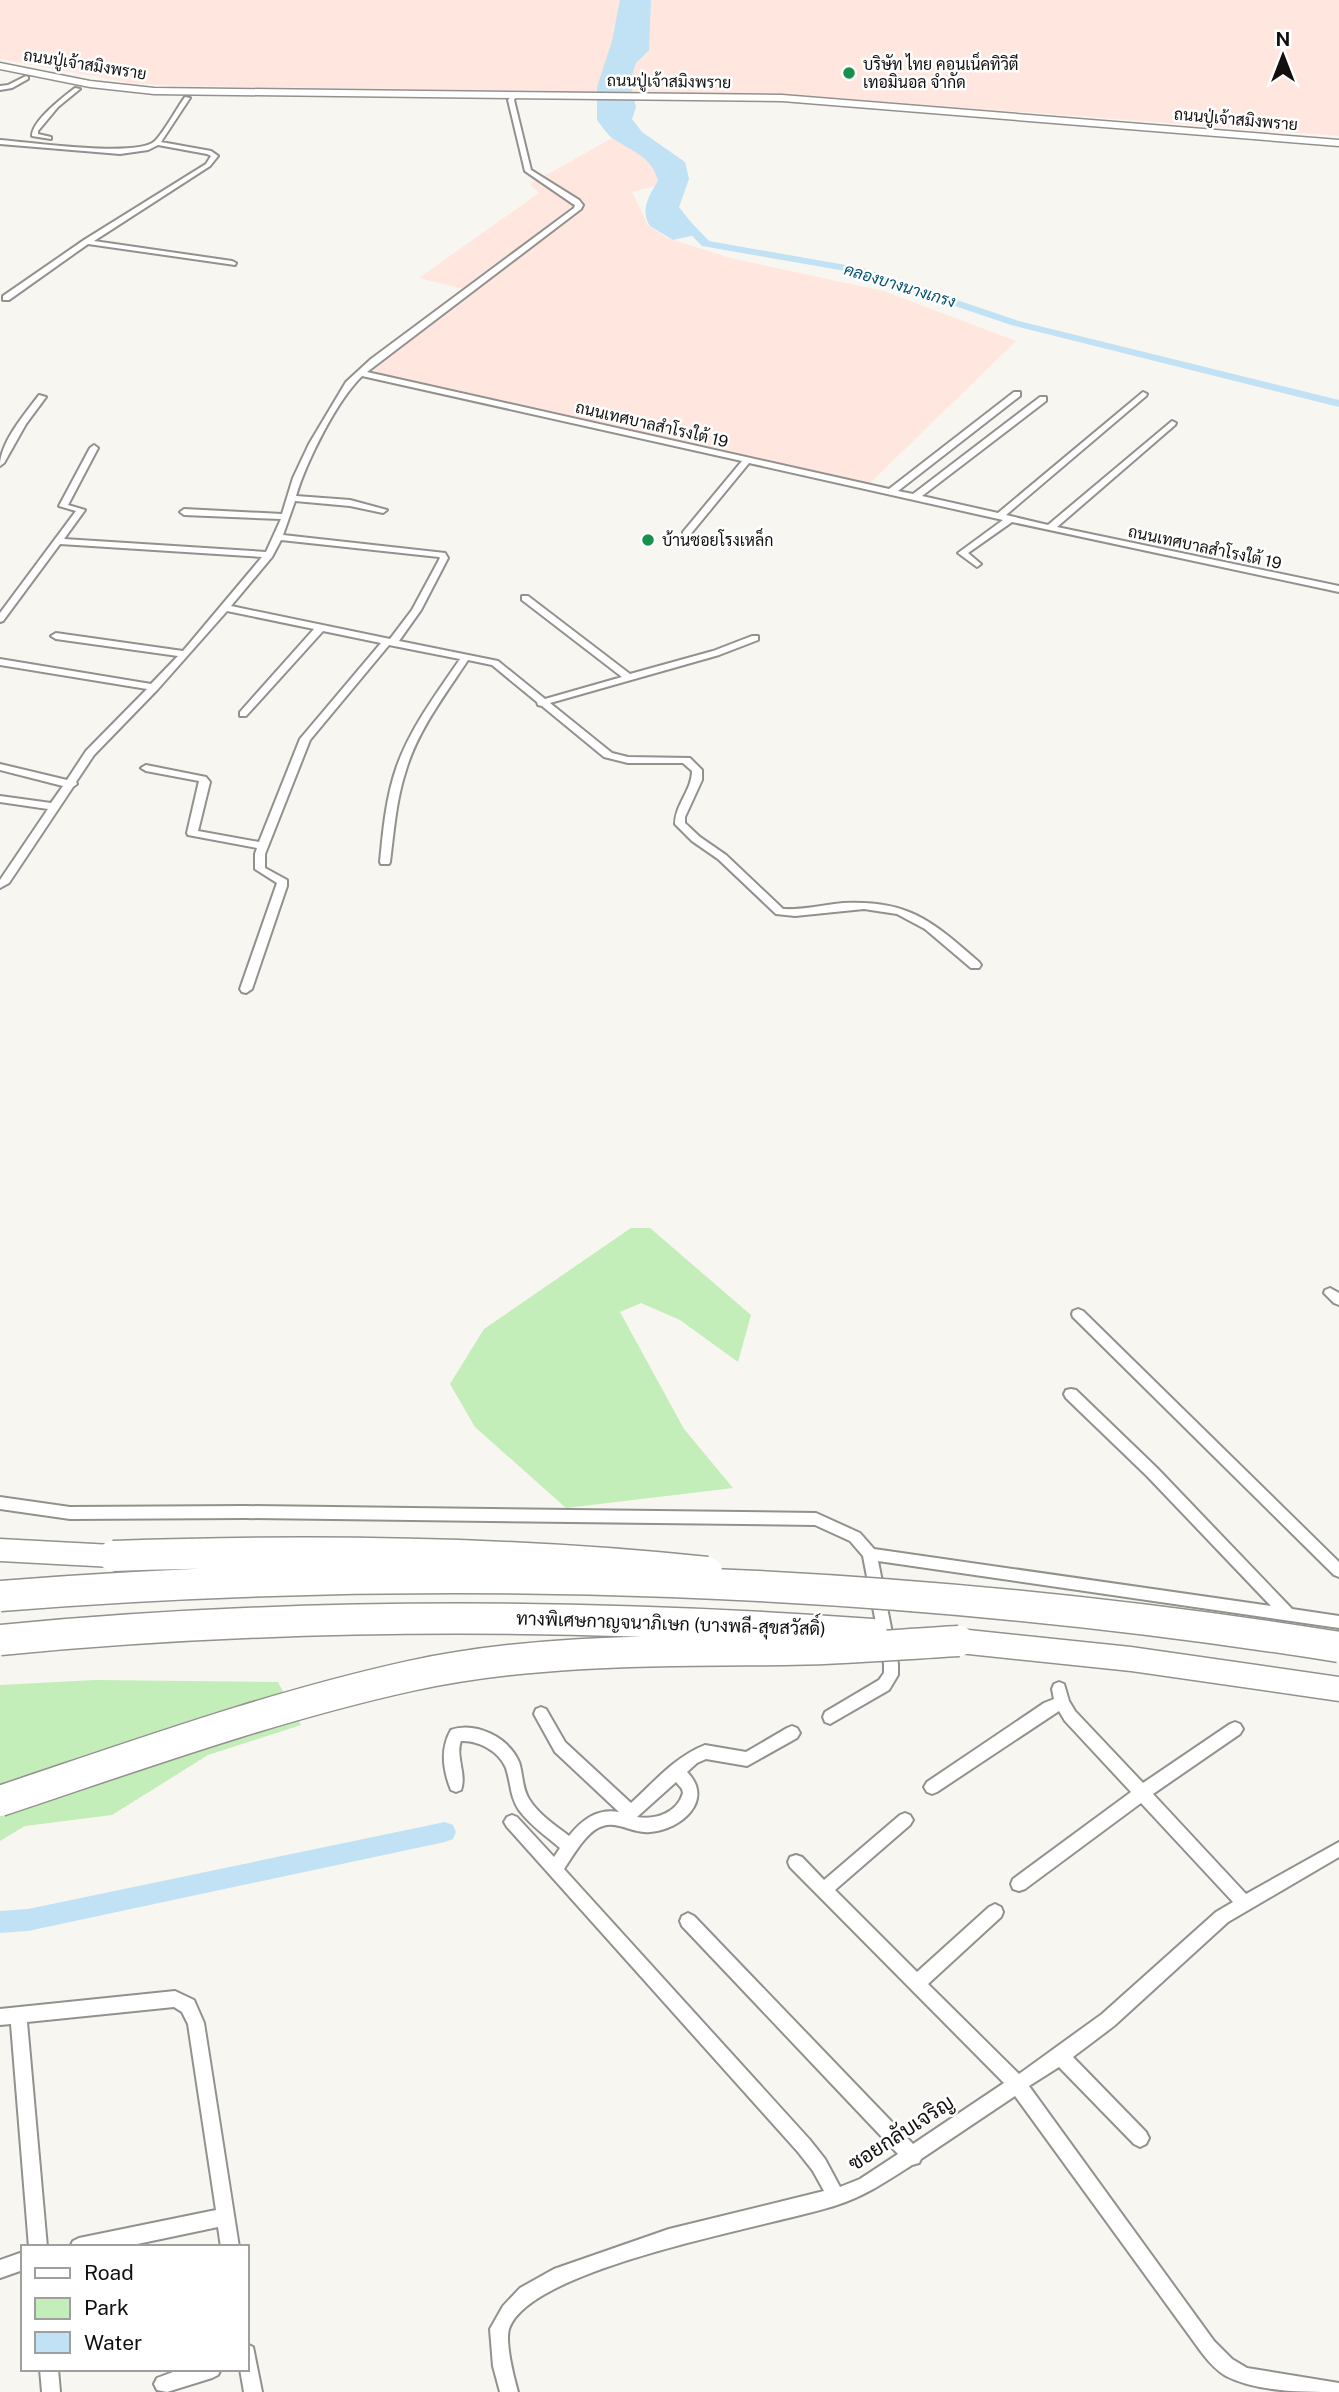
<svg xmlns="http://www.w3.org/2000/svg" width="1339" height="2392" viewBox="0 0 1339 2392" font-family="'Public Sans',Sarabun,sans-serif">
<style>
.industrial{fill:#ffe6de}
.green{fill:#c3edb9}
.water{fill:#c1e2f5}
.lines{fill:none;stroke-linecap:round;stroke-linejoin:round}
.canal{fill:#c1e2f5;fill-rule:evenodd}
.street-casing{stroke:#93918d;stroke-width:4}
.secondary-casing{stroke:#93918d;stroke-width:3}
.highway-casing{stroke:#93918d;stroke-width:3}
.street{fill:#fff;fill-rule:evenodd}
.secondary{fill:#fff;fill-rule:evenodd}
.highway{fill:#fff;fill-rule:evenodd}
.highway-bridge-casing{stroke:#93918d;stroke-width:33;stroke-linecap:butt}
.highway-bridge{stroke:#fff;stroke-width:30}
.poi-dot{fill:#17904c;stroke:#fff;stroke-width:2.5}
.labels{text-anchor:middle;stroke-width:5;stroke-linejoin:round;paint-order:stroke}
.far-street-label{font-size:16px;fill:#11100e;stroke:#fff}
.far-poi-label{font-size:16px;fill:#11100e;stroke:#fff;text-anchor:start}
.far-water-label{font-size:16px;font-style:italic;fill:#035270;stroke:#fff}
.street-label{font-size:18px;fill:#11100e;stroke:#fff}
.near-street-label{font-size:21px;fill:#11100e;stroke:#fff}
</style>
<rect width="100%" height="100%" fill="#f8f6f0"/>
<path class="industrial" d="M0,0H1339V136L785,94L174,86L130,83L0,59Z
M616,136L659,167L662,184L632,192L648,225L667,238L730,258L883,291L1016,341L868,485L386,376L374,370L373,365L463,289L419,278L539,193L530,184Z"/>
<path class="green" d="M631,1228H650L751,1315L738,1362L680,1320L641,1303L620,1312L684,1429L733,1488L566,1508L475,1427L450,1384L484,1329Z
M95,1680L278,1682L301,1725L208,1755L112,1815L25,1826L0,1841V1685Z"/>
<path class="water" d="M620,0H651L649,50L636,63L632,75L630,83L636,107L632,119L642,132L685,162L689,179L679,207L700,234L673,240L650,226C640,210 649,195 658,181C652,156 631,151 612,138C606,133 602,126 597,120V87L612,41Z"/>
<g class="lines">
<path class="canal" d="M677,216H685L709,241L863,268L1019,321L1339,400V407L1011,325L857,273L702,246L677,220Z
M445,1822L453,1825L456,1832L453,1839L445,1842L28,1931L0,1933V1911L28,1909Z"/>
<defs>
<path id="street" d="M26,76L28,77V79L12,88L0,90V86L8,85Z
M75,88L80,89L58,107L38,131V134L51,137V139L32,136C32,121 62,98 75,88Z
M514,93L517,95L514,100L531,170L579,200L583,205L581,209L367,372L889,489L1014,392H1020V396L898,491L913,494L1040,397H1046V401L922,496L998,513L1143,392L1147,394L1146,396L1006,515L1048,525L1172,421L1176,423L1175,425L1057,527L1339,586V592L1012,522L968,553L981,564L977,567L958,553L1003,520L749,463L689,536H683V532L742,461L362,376C337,400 306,462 296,496L350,500L387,510L383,513L350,506L295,501L283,535L445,553L448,558L421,610L399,641L498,661L545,699L622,677L522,600V596H528L630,674L713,651L752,636H758V640L719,655L550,703L612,753L628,757L690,758L702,770V780L685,817V823L700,837L726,855L783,909C803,910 823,905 843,903C909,900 932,921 979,962L981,965L979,968H971L925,929L897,914L864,909L795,916L776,914L718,859L692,841L675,824C675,805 692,790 692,771L683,763H628L604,757L542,706L538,705L537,702L492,665L468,660C445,695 418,730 406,770C396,800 394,831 390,862L389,864H381L380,862C383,830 386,797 397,766C411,727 437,693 460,659L389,645L310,740L265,854V868L287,880V886L252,989L246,993L242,992L240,989L277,883L255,869V854L257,848L188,835L187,833L199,781L146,771L141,768L146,765L206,777L210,782L198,831L259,842L300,739L381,643L323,631L246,716H240V712L314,629L227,611L158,689L94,755L76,782L77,784L73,787L9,883L0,888V880L48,809L0,802V796L51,803L63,786L0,770V764L67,780L86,751L147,689L0,665V659L151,684L178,656L56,639L51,636L56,633L183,651L262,557L60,544L3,621L0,622V613L76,511L59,506L90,448L94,445L98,448L68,505L85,510L64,539L266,552L281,519L184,515L180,512L184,509L282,514L293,478L309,444L346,382L371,359L574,208L575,205L573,204L525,171L508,100ZM281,540L439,557L440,558L412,610L390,639L231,606L272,557Z
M185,97L190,98L161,142L211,151L218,156L210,166L94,241L232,261L236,263L235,265L88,244L9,300H3V296L84,240L206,164L211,156L207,154L158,145L148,150L120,154L0,144V140C28,142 137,158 155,141C164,132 177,108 185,97Z
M39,395L46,397L26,424L4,463L0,466C0,442 25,414 39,395Z
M1330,1288L1339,1293V1305L1334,1303L1324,1293L1325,1290Z
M1078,1309L1083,1311L1339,1562V1577L1334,1575L1073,1317L1072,1314L1073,1311Z
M1071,1389L1076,1390L1157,1468L1292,1609L1339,1616V1628L878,1561L898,1664V1675L889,1690L830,1724L825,1722L823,1717L825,1712L879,1680L884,1673V1664L863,1556L850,1541L815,1525L245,1518L70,1519L0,1509V1497L70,1507L245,1506L816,1513L860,1533L874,1549L1271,1606L1147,1476L1066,1398L1064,1394L1066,1390Z
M1059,1682L1064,1684L1069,1701L1075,1711L1143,1783L1230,1724L1235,1722L1240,1724L1243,1729L1240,1734L1153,1794L1246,1894L1339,1842V1857L1228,1922L1114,2026L1073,2057L1146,2132L1149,2138L1146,2144L1140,2147L1134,2144L1059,2067L1029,2086L1214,2341L1232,2359L1247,2368L1339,2383V2392C1303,2392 1257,2392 1226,2376C1216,2370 1209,2362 1202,2353L1015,2096L921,2159L919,2163L912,2165C887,2181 865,2196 837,2205C774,2226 530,2266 509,2329C505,2343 514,2378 518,2392H500L493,2366L490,2329L503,2306L520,2288L554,2269L669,2229L824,2191L813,2171L798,2152L507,1827L504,1822L507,1817L512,1815L517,1817L554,1857L560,1848C546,1836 530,1825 519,1810C510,1797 511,1783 506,1768C499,1751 478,1740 461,1741C455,1757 467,1774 461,1790L456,1792L451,1790C443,1770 440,1749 451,1730C476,1721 509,1738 519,1762C523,1774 522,1788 529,1799C538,1814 555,1825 569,1836C582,1820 597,1808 619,1812L555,1752L534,1714L536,1709L541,1707L546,1709L565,1742L631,1803C654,1782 676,1756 705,1745L746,1752L787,1728L792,1726L797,1728L800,1733L797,1738L747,1766L706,1759L697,1763L687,1772C715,1800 681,1830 650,1832C634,1834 618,1821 603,1826C587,1830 573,1856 564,1869L810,2140L825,2159L840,2187L860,2179L898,2154L682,1926L680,1921L682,1916L688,1913L694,1916L913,2144L1004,2083L790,1867L788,1862L790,1857L796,1855L802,1857L824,1880L900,1815L905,1813L910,1815L913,1820L910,1825L835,1890L917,1972L989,1907L995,1904L1001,1907L1003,1912L1001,1917L928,1984L1019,2074L1102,2014L1216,1912L1233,1902L1141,1803L1025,1889L1019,1891L1013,1889L1011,1884L1013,1879L1131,1792L1065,1721L1059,1711L937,1792L932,1794L927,1792L924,1787L927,1782L1044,1703L1054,1699L1052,1689L1054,1684ZM676,1782L682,1789L683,1793C677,1813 656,1820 637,1817Z
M175,1991L194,2000L204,2023L239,2247H221L218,2227L123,2247H70L73,2241L79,2238L216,2210L188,2024L182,2012L174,2007L27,2022L47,2247H29L11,2024L0,2025V2009Z
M23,2252V2270L0,2278V2260Z
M247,2344L253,2347L262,2392H244L240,2369H247Z
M40,2369H58L60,2392H42Z
M181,2369H221L218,2375L212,2378L167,2392L157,2390L154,2384L157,2378Z"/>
<path id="secondary" d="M0,63L90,81L154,88L782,95L1339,140V146L782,101L154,94L90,87L0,69Z"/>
<path id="highway" d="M0,1539L113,1545L122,1548L126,1556L122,1564L113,1567L0,1561Z
M959,1629L1131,1647L1339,1677V1701L1131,1671L959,1653L949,1649L945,1641L949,1633Z"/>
</defs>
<use href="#street" class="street-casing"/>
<use href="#secondary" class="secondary-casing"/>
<use href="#highway" class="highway-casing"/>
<use href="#street" class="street"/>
<use href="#secondary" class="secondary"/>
<use href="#highway" class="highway"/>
<defs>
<path id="highway-bridge" d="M113,1556C312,1549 509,1551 707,1572
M0,1596C442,1561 901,1577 1339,1647
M0,1640C289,1612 583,1613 872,1634
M0,1801C135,1756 270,1707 410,1676C534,1649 659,1651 784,1650C843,1650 901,1644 959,1641"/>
</defs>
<use href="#highway-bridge" class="highway-bridge-casing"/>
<use href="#highway-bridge" class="highway-bridge"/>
</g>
<g class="poi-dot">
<circle cx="849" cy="73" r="7"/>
<circle cx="648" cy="540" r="7"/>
</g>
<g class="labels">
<g class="far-street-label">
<text transform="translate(85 64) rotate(9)" y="6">ถนนปู่เจ้าสมิงพราย</text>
<text transform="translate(669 81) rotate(1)" y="6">ถนนปู่เจ้าสมิงพราย</text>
<text transform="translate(1236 119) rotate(5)" y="6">ถนนปู่เจ้าสมิงพราย</text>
<text transform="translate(652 424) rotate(13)" y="6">ถนนเทศบาลสำโรงใต้ 19</text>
<text transform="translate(1205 547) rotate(12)" y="6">ถนนเทศบาลสำโรงใต้ 19</text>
</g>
<g class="far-poi-label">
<text x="863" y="70">บริษัท ไทย คอนเน็คทิวิตี<tspan x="863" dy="18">เทอมินอล จำกัด</tspan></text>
<text x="662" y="546">บ้านซอยโรงเหล็ก</text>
</g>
<g class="far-water-label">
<text transform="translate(900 285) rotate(17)" y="6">คลองบางนางเกรง</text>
</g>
<g class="street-label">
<text transform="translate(671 1624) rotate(2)" y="6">ทางพิเศษกาญจนาภิเษก (บางพลี-สุขสวัสดิ์)</text>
</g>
<g class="near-street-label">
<text transform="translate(901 2133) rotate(-33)" y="7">ซอยกลับเจริญ</text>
</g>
</g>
<rect x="21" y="2245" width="228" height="126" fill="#ffffff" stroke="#a09f9f" stroke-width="2"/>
<rect x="35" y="2268" width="35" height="10" fill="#ffffff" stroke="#a09f9f" stroke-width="2"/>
<text x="84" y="2280" font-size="21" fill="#11100e">Road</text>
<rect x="35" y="2298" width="35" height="21" fill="#c3edb9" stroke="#a09f9f" stroke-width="2"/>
<text x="84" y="2315" font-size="21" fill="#11100e">Park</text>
<rect x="35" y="2332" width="35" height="21" fill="#c1e2f5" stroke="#a09f9f" stroke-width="2"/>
<text x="84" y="2350" font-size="21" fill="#11100e">Water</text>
<g transform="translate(1283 56)" stroke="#ffffff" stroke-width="5" paint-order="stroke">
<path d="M0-5L12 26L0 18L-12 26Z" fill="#11100e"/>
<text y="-10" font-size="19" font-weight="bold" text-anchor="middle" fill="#11100e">N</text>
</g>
</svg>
